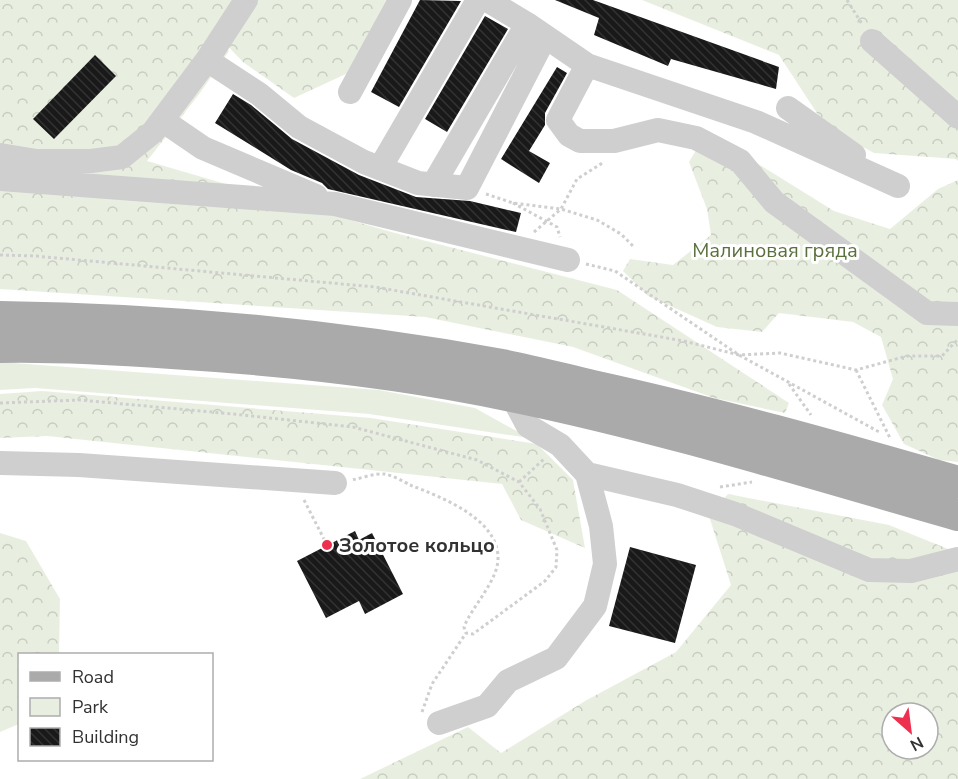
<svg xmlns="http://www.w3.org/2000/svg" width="958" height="779" viewBox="0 0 958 779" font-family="'Nunito Sans',sans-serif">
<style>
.green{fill:#e9efe0}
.forest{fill:url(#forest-crowns);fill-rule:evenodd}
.building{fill:url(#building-back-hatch)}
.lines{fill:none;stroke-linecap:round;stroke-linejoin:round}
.path{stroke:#cfcfcf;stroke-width:3;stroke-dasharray:3 3;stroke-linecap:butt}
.minor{stroke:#cfcfcf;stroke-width:24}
.major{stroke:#aaa;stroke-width:32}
.poi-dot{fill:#ed304d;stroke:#fff;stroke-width:2}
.labels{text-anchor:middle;stroke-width:6;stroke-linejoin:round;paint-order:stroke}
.park-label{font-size:20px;fill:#59703c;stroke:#fff}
.poi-label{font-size:20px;font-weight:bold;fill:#323232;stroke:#fff;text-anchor:start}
</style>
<defs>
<pattern id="forest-crowns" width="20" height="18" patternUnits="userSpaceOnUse" patternTransform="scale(1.5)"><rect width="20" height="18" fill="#e9efe0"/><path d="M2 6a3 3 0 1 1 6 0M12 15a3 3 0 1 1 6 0" fill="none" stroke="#c8cdc1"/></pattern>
<pattern id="building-back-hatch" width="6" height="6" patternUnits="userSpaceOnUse" patternTransform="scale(1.5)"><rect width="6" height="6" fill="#191919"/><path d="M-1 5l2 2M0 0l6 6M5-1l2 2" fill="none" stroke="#323232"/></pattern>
</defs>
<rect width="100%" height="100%" fill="#fff"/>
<path class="green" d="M0,362L379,390L475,408L529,438L369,414L35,388L0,390Z"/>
<path class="forest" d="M0,0H386L348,73L294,98L243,62L220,38L229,51L200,93L147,161L395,233L617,290L789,403L785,413L714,398L573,347L425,317L0,289Z
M642,0H958V161L956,159L874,153L826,127L779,55Z
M707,132L834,211L890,229L938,189L958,180V462L939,460L904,444L882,405L893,379L881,337L853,322L779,313L762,332L717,327L648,296L623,271L630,259L673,265L711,235L707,209L689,162Z
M42,391L371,418L537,444L573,480L585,548L521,520L502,484L47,436L0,438V394Z
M728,494L889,525L958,553V779H360L468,727L501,753L585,701L676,652L731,585L709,516ZM892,713H928V749H892Z
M0,533L26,541L60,599L59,654H20L19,724L0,732Z"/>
<path class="building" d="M420,0L461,1L399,107L371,92Z
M555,0H593L779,67L776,89L671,59L668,66L594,35L599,18Z
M485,16L508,29L447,132L425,119Z
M95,55L116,76L54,139L33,119Z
M557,67L567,73L545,113V125L529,151L550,163L539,183L501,159Z
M233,94L251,105L292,139L359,175L416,197L470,201L521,213L516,232L328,189L322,183L291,170L215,123Z
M355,531L359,540L372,533L403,594L365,614L359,601L326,618L297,561Z
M630,547L696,565L675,643L609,626Z"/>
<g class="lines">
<path class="path" d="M847,0L862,24
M486,194L513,203L561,209L597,220L621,234L634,247
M513,203L557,227L560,237
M534,232L561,209L577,179L604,162
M0,255L35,256L375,287L684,341L739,355L780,353L856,370L907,356H942L958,339
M586,264L615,271L739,355L881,433
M856,370L890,438
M789,384L811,415
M0,403L80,400L233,414L353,427L477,460L519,482L540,509L557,550L556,567L545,581L473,634L466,633L464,627C472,606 499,580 498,557C497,518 441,497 410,485C403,481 392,475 384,474C375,473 362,478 352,480
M519,482L544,459
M720,487L752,482
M304,500L327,545
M422,712L432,684L466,633"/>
<path class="minor" d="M487,0L527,24L587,65L756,122L898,186
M872,41L958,117
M207,60L259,94L299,127L364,162L418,183L467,188L545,37
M587,65L558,120L569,135L580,141H614L658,130L696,138L740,161L774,202L927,313L958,314
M350,92L400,0
M788,108L854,155
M162,120L203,148L316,196
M0,155L37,161H91L122,157L153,132L207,60L246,0
M380,168L478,0
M0,179L335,204L568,260
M433,185L527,24
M0,463L79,465L335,483
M587,474L677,495L735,514L869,570L911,571L958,559
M439,723L487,706L508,681L556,658L595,606L605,564L601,526L587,474L560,445L528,426L512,396"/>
<path class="major" d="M0,317C169,319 336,335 502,365C533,371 563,379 593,386C716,413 837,447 958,482
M0,347C57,346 114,349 172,353C286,360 400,372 512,396C663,427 810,473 958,515"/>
</g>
<circle class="poi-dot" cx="327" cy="545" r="6"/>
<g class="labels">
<g class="park-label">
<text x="775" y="257">Малиновая гряда</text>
</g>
<g class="poi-label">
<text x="339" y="552">Золотое кольцо</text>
</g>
</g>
<rect x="18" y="653" width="195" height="108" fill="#ffffff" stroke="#adadad" stroke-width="1.5"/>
<rect x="30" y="672" width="30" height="9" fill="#aaaaaa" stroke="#adadad" stroke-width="1.5"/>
<text x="72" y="683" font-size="18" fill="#323232">Road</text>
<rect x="30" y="698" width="30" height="18" fill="#e9efe0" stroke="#adadad" stroke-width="1.5"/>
<text x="72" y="713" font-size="18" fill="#323232">Park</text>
<rect x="30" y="728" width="30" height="18" fill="url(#building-back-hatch)" stroke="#adadad" stroke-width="1.5"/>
<text x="72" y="743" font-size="18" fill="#323232">Building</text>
<g transform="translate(910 731) rotate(152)"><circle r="28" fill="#ffffff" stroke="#adadad" stroke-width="1.5"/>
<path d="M0-4.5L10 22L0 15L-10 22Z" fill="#ed304d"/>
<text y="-9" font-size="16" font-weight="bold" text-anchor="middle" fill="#323232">N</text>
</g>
</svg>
